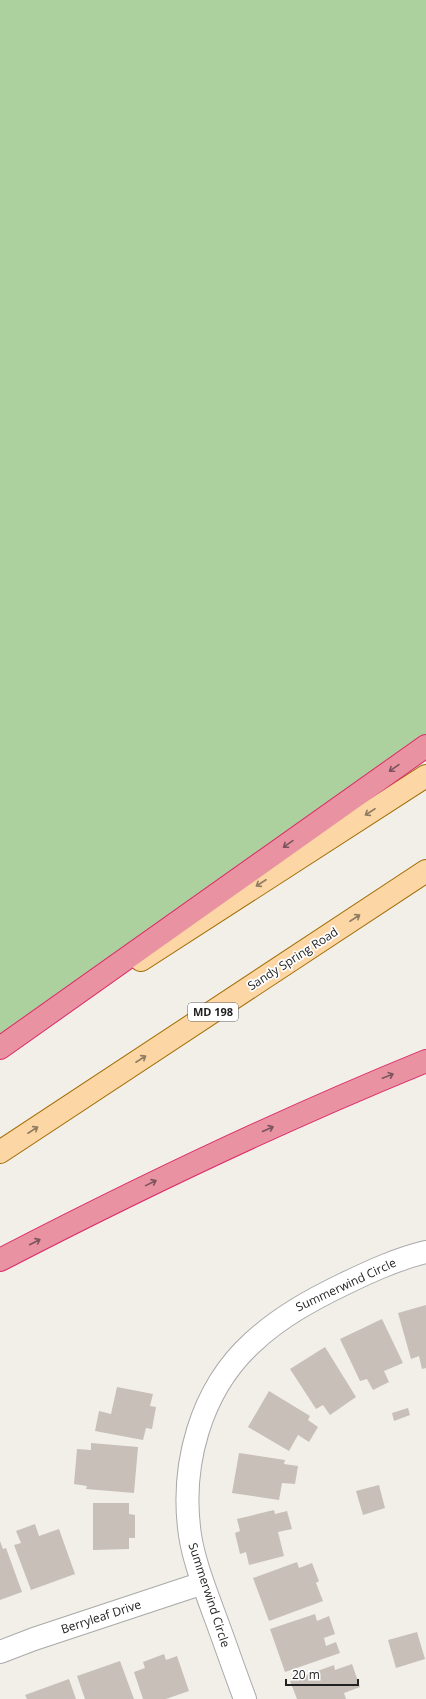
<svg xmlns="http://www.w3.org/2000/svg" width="426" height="1699" viewBox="0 0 426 1699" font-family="'Open Sans',sans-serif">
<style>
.forest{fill:#add19e}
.building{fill:#c7bfb8}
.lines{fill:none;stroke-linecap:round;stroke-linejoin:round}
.street-casing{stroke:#a9a9a9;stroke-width:24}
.primary-casing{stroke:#a06b00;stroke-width:24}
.highway-casing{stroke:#dc2a67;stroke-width:24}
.street{stroke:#fff;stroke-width:22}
.primary{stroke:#fcd6a4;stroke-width:22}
.highway{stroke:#e892a2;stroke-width:22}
.oneway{stroke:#7b545c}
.oneway2{stroke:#8f7c63}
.labels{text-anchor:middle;stroke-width:3.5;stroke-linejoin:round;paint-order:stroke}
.shield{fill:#fff;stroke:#646464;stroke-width:1}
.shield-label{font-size:11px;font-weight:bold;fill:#222}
.street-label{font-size:12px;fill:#222;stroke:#fff}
</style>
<rect width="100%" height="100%" fill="#f2efe9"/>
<path class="forest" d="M0,0H426V746L0,1048Z"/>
<path class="building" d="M426,1305V1368L422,1369L419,1356L411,1359L398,1313Z
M382,1319L403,1363L384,1371L389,1382L373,1390L367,1379L360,1381L340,1339Z
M325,1347L356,1397L330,1415L323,1405L316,1409L290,1369Z
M117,1387L153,1394L150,1406L156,1407L152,1429L146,1428L143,1440L95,1431L99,1411L111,1414Z
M269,1391L310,1416L308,1420L318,1427L309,1442L298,1435L289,1451L248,1427Z
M408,1408L410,1415L394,1421L392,1413Z
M91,1443L138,1447L134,1493L86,1489L87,1486L74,1484L77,1449L91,1450Z
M239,1453L285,1460L284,1464L298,1466L295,1484L282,1483L279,1500L232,1493Z
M379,1485L385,1508L363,1515L356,1491Z
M93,1503H129V1514L135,1515V1538H129V1549L93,1550Z
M274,1510L275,1514L287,1511L292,1529L278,1532L284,1556L249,1565L246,1552L240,1554L235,1533L240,1531L237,1519Z
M35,1524L39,1536L59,1529L75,1574L31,1590L14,1545L21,1543L16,1531Z
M0,1541L3,1549L6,1548L22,1592L0,1600Z
M297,1562L299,1568L312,1563L319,1581L316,1583L323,1601L269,1621L253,1578Z
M315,1614L317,1621L329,1616L335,1634L324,1638L326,1646L336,1642L340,1653L285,1672L270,1629Z
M417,1632L425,1659L396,1668L388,1640Z
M164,1654L166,1660L177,1656L189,1691L166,1699H143L134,1672L145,1668L143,1662Z
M120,1661L134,1699H85L77,1676Z
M352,1664L360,1687L344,1693L346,1699H297L290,1681L334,1665L335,1670Z
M69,1679L76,1699H27L25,1695Z"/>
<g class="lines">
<defs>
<path id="street" d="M0,1652L34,1639L203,1583
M245,1699C234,1670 224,1640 213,1611C204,1586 194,1561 190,1535C180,1466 200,1390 253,1342C280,1317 311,1300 344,1284C371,1271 397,1259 426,1252"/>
<path id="primary" d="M141,960L426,776
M0,1152L426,871"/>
<path id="highway" d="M0,1048L426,746
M0,1260C139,1188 281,1120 426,1061"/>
</defs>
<use href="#street" class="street-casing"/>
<use href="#primary" class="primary-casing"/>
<use href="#highway" class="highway-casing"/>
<use href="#street" class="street"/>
<use href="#primary" class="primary"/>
<use href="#highway" class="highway"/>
</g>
<defs><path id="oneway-shaft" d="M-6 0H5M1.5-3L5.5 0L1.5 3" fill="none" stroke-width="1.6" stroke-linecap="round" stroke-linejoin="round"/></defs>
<g class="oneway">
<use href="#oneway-shaft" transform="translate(394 768) rotate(145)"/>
<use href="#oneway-shaft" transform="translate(288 844) rotate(145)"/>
<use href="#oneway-shaft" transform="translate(388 1076) rotate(-22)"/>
<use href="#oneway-shaft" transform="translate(268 1129) rotate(-24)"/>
<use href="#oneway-shaft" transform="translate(151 1183) rotate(-26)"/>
<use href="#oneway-shaft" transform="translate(35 1242) rotate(-27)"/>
</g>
<g class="oneway2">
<use href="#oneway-shaft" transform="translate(370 812) rotate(147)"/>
<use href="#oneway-shaft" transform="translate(261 883) rotate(147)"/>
<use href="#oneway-shaft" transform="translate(355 918) rotate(-33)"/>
<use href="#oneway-shaft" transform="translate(141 1059) rotate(-33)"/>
<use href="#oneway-shaft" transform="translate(33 1130) rotate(-33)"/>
</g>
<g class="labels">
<rect class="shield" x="188" y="1003" width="50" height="18" rx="3"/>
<g class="shield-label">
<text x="213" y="1016">MD 198</text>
</g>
<g class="street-label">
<text transform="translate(293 959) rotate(-33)" y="4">Sandy Spring Road</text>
<text transform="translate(346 1285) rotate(-25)" y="4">Summerwind Circle</text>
<text transform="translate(209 1595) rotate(72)" y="4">Summerwind Circle</text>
<text transform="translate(101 1617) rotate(-18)" y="4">Berryleaf Drive</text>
</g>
</g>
<path d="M286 1679v6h72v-6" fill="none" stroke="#222222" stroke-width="2"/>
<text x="292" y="1679" font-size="12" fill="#222222" stroke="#ffffff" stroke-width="3" paint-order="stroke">20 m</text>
</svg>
